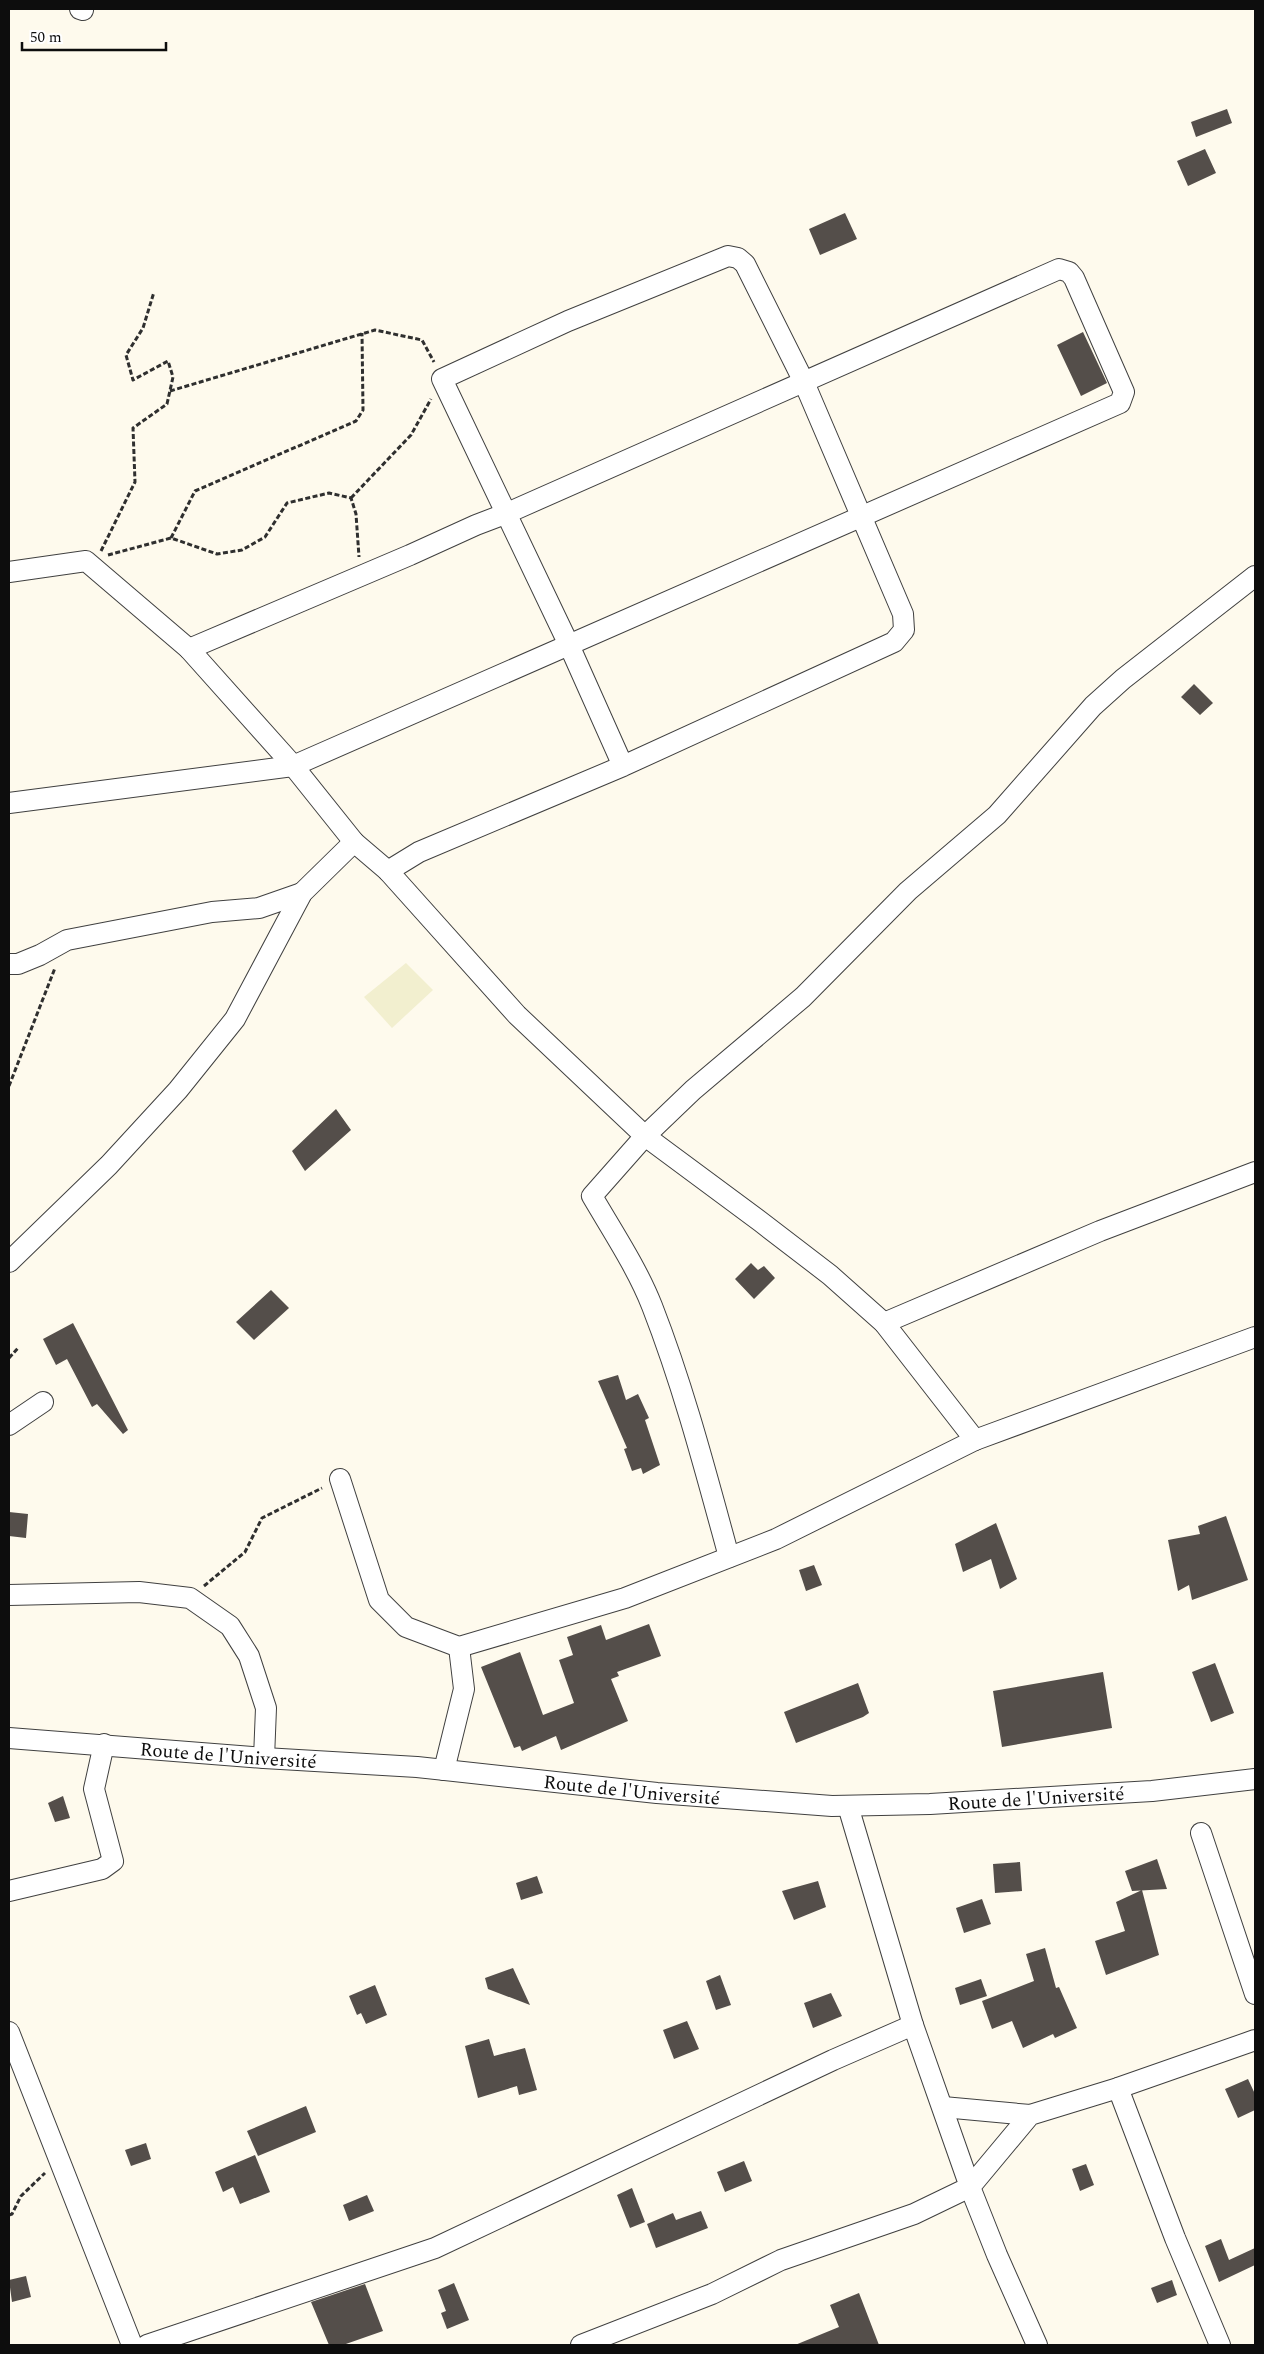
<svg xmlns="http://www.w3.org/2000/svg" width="1264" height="2354" viewBox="0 0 1264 2354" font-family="Spectral,serif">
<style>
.farmland{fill:#f2efcf}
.building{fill:#544e4a}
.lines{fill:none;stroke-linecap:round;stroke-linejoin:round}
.minor-casing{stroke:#404040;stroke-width:22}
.path{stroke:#2f2f2f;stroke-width:3;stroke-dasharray:5 2.5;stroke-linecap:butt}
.minor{stroke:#fff;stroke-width:20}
.labels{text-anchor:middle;stroke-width:5;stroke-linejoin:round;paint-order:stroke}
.street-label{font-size:19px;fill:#0d0d0d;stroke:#fff}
</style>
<rect width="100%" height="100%" fill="#fefaed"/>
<path class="farmland" d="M406,963L433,990L392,1028L364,997Z"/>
<path class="building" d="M1227,109L1232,123L1196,137L1191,122Z
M1205,149L1216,173L1188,186L1177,161Z
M845,213L857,239L820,255L809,229Z
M1083,332L1107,383L1081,396L1057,345Z
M1194,684L1213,703L1200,715L1181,697Z
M336,1109L351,1130L305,1171L292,1151Z
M751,1263L758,1270L764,1266L775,1278L754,1299L735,1279Z
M271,1290L289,1308L254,1340L236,1322Z
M73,1323L128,1430L123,1434L97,1404L92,1407L67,1359L56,1365L43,1339Z
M618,1375L626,1400L638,1394L649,1418L645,1420L660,1465L643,1474L641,1468L632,1471L624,1449L627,1448L598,1381Z
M9,1512L28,1514L26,1538L9,1536Z
M1226,1516L1248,1580L1192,1600L1189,1585L1178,1591L1168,1540L1200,1534L1198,1526Z
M996,1523L1017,1579L1000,1589L991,1559L963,1572L955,1544Z
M814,1565L822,1585L806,1591L799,1570Z
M649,1624L661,1656L617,1672L619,1676L611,1679L628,1721L561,1750L556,1736L522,1751L520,1746L514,1748L481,1667L520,1652L543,1715L574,1703L559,1660L573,1655L567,1637L601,1625L606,1640Z
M1215,1663L1234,1713L1211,1722L1192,1672Z
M1103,1672L1112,1728L1002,1747L993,1691Z
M858,1683L869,1713L863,1717L796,1743L784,1712Z
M63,1796L70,1818L55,1822L48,1803Z
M1157,1859L1167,1889L1132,1891L1125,1871Z
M1020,1862L1022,1891L995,1893L993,1864Z
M537,1876L543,1893L521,1900L516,1883Z
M818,1881L826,1907L794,1920L782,1891Z
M1142,1890L1159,1955L1106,1975L1095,1941L1125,1931L1116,1902Z
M982,1899L991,1924L964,1933L956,1908Z
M1045,1948L1056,1988L1059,1987L1077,2028L1055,2038L1053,2034L1023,2048L1012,2021L992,2029L982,2001L1034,1981L1026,1954Z
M513,1968L530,2005L488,1989L485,1978Z
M720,1975L731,2005L716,2010L706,1981Z
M981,1979L987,1996L960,2005L955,1988Z
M375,1985L387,2015L366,2024L361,2013L357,2015L349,1996Z
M831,1993L842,2016L813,2028L804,2003Z
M687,2021L699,2049L674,2059L663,2030Z
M489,2039L494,2056L525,2048L537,2090L519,2095L517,2086L478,2098L465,2046Z
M1248,2079L1255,2094V2110L1238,2118L1225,2089Z
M306,2106L316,2132L258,2156L247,2131Z
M146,2143L151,2159L131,2166L125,2150Z
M255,2155L270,2192L240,2204L233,2187L223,2192L215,2172Z
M744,2161L752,2181L725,2192L717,2172Z
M1086,2164L1094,2185L1080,2191L1072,2169Z
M632,2188L645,2222L630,2228L617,2195Z
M367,2195L374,2211L349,2221L343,2205Z
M701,2211L708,2228L656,2248L647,2224L673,2213L676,2220Z
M1221,2239L1229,2260L1255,2248V2265L1219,2282L1205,2246Z
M26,2276L31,2297L12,2302L9,2280Z
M1172,2280L1177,2295L1157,2303L1151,2288Z
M454,2283L469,2320L447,2329L441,2313L446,2311L438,2290Z
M365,2284L383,2331L343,2345H329L311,2302Z
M859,2293L879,2345H795L839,2327L830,2305Z"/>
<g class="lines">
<defs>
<g id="minor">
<path d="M80,9L83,10"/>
<path d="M9,572L86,561L189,649L290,762L354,842L388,871L517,1015L645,1136L761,1222L830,1275L884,1323L975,1440"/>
<path d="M9,803L293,766L1120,403L1124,392L1074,278L1069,272L1059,269L505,514L476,525L410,555L189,649"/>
<path d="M388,871L419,852L623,766L894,642L904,630L903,614L803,380L745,264L738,258L728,256L568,321L442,379L569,645L623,766"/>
<path d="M9,964H18L40,955L67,940L212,912L259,908L302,893"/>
<path d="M9,1262L109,1165L178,1090L235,1019L302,893L354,842"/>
<path d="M884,1323L1100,1231L1255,1172"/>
<path d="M9,1425L43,1402"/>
<path d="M340,1479L379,1600L406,1627L459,1647L625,1598L776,1539L975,1440L1255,1337"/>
<path d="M729,1557C706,1473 684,1388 652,1306C637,1268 613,1232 592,1196L645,1136L693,1090L803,997L908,891L997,815L1093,706L1123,679L1255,576"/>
<path d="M9,1595L139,1592L190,1598L230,1626L249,1656L266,1708L264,1758"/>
<path id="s1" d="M9,1738L264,1758L417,1767L657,1793L832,1806L930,1804L1152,1791L1255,1779"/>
<path d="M444,1770L464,1689L459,1647"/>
<path d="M1201,1833L1255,1994"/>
<path d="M9,1891L102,1869L113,1861L94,1789L104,1744"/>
<path d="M9,2032L132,2345"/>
<path d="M1118,2088L1175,2238L1220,2345"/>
<path d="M943,2107L1030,2115"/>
<path d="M147,2345L435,2248L833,2060L913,2025"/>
<path d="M581,2345L712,2294L781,2260L914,2214L970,2187L913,2025L848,1806"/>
<path d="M1037,2345L997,2255L970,2187L1030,2115L1118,2088L1255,2040"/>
</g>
</defs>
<use href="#minor" class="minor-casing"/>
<path class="path" d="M170,391L375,330L422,340L434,362
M351,498L411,435L431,399
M171,538L195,491L356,421L363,410L362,333
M101,551L135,482L133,428L167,404L173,377L168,361L133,380L126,355L143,328L154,292
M108,555L171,538L217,554L242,550L265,537L287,503L329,493L351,498L356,514L359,557
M9,1086L55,968
M9,1358L18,1348
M204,1586L245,1552L262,1518L322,1488
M9,2215L12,2214L21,2196L45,2173"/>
<use href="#minor" class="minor"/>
</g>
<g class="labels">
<g class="street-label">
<text dy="7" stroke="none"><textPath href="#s1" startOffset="220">Route de l'Université</textPath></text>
<text dy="7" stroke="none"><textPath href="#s1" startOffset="625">Route de l'Université</textPath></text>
<text dy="7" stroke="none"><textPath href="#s1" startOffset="1030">Route de l'Université</textPath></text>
</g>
</g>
<rect width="1264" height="2354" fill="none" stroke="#0d0d0d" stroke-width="20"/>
<path d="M22 42v8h144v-8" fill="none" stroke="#0d0d0d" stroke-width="2.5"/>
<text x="30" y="42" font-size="15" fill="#0d0d0d" stroke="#ffffff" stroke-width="4" paint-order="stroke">50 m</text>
</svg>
